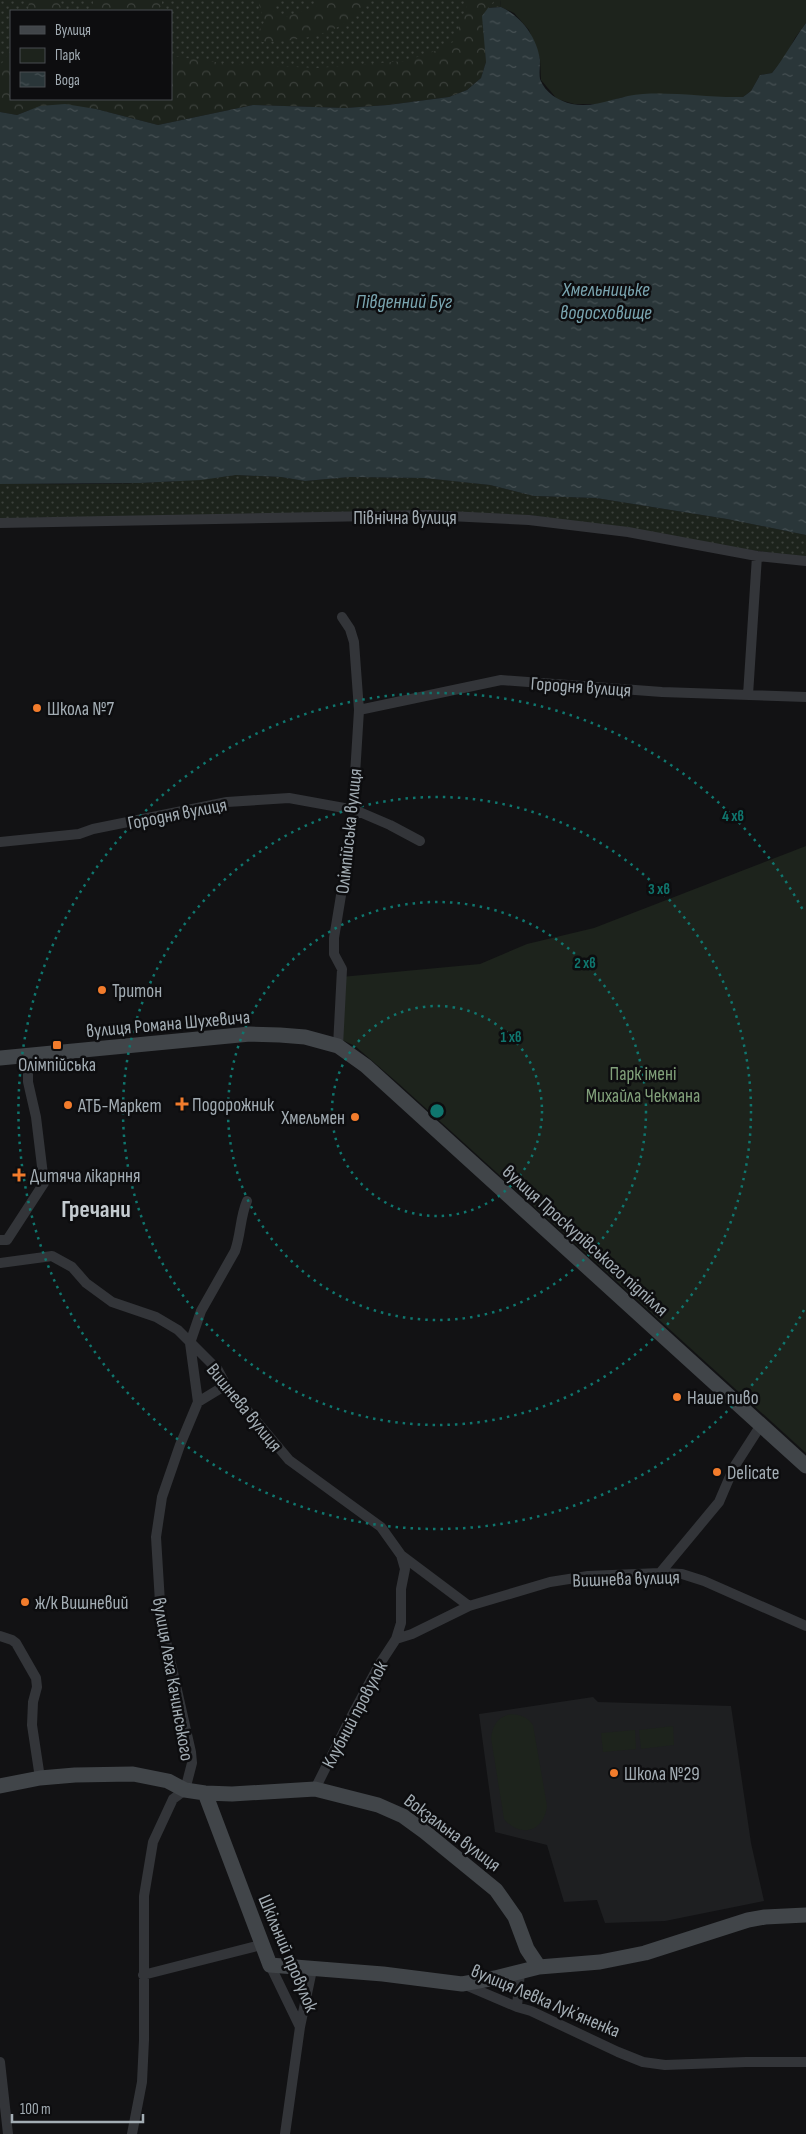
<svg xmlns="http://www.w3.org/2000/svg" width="806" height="2134" viewBox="0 0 806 2134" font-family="'Sofia Sans Condensed',sans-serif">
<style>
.built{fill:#1e1f21}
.grass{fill:url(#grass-dots);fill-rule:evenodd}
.forest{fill:url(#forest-crowns)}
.park{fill:#1d231c}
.water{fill:url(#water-ripples)}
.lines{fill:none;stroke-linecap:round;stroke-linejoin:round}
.street{stroke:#333539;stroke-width:10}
.secondary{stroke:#414549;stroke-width:15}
.ring{fill:none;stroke:#0f766e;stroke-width:2.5;stroke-dasharray:2.5 5}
.poi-dot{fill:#f27c2c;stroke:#0d0d0f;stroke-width:2}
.labels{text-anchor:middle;stroke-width:5;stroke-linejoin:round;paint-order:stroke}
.street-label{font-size:19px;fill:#a3adb4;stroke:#0d0d0f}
.poi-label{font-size:19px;fill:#a3adb4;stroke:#0d0d0f;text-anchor:start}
.park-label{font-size:19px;fill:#81a07a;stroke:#0d0d0f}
.water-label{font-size:20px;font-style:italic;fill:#7aa5b0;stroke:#0d0d0f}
.district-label{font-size:24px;font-weight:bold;fill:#c4cbd0;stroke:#0d0d0f}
.centre{fill:#0f766e;stroke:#0d0d0f;stroke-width:2.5}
.ring-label{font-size:15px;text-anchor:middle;font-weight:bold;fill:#0f766e;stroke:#0d0d0f;stroke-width:5;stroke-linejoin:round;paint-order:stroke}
</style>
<defs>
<pattern id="grass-dots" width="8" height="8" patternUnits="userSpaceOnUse" patternTransform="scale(1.25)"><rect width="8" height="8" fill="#1d231c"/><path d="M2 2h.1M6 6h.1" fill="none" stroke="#3b403b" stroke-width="1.8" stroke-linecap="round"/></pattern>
<pattern id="forest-crowns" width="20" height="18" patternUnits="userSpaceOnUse" patternTransform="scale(1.25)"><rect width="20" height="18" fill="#1d231c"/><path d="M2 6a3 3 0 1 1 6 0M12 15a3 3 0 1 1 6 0" fill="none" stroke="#3b403b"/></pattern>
<pattern id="water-ripples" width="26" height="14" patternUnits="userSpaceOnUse" patternTransform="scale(1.25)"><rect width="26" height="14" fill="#2a3639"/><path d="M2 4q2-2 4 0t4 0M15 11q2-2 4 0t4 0" fill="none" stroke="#465053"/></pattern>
</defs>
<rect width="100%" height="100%" fill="#121214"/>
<path class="built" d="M593,1697L598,1702L731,1706L751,1843L764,1901L665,1921L605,1923L597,1900L564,1902L547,1845L495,1832L479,1714Z"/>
<path class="grass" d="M0,0H500L501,7L488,8L481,78L0,112ZM11,11H171V99H11Z
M236,475L281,477L305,481L350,477L424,478L454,481L490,485L534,496L596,498L727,519L806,535V557L758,551L529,515L0,518V484C78,484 158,486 236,475Z"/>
<path class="forest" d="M29,0H56L65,11H28Z
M93,0H162V5L157,11L112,9L97,11L93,7Z
M258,0H275L273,10L275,14L285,17L317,6L320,0H368C346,35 301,41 262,42L257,34L264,22Z
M469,0H495L488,8L482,26L485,39L486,62L481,78L467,90L449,97L388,105L345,108L253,105L158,125L96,109L40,106L17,115L0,112V66L11,50V99H171V56L230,64L317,68L405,61L438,50L453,42Z"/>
<path class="park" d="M500,0H806V23L795,38L787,54L772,73L760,75L751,91L743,97H624L600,104H574L557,99L541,80L540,59L529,30L514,13L501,7Z
M806,846V1453L399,1084L355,1046L338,1038L341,977L480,964L527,944L594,928Z
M511,1714C522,1715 527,1717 533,1725L547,1806C544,1831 521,1839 504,1819L491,1738C493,1724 498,1717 511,1714Z
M673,1726L674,1745L641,1749L639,1730Z
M635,1730L636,1749L603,1752L601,1733Z"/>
<path class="water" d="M501,7C521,16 537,37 540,60C540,66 539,73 540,79C545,93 559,101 572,104C596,109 619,95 643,94C677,92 710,98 743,97L751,91L760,75L772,73C785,57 794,39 806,23V535L727,519L596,498L534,496L490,485L424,478L350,477L305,481L281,477L236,475L201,480L140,483L0,484V112L17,115L40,106L65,104L96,109L158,125L253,105L345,108L388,105L449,97L467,90L481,78L486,62L482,16L488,8Z"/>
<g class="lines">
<path class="street" d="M0,523L428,515L529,520L628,532L757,556L806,561
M748,695L757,556
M359,710L501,680L662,692L806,697
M0,842L79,834L93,829L227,802L289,798L355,810L390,825L420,841
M338,1046L342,969L334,954V938L355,810L354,791L359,710L354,642L350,629L342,617
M0,1240H7L44,1183L36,1117L28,1082V1056
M0,1263L52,1256L72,1267L86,1283L112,1302L156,1317L178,1330L218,1370L226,1385L289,1460L381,1527L401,1555L469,1606
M198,1402L226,1385
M660,1573L719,1502L734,1467L761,1425
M0,1636L12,1640L16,1643L36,1678L37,1687L33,1702L32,1725L40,1778
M396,1639L412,1634L469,1606L550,1582L588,1576L660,1573L682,1574L704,1581L806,1626
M315,1789L350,1719L379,1665L396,1639L401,1623V1589L405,1569L401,1555
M270,1965L300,2027
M143,1975L261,1945
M463,1984L517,2007L531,2011L618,2052L643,2062L665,2065L746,2062H806
M517,2007L520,1971
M0,2062L8,2134
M132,2134L142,2082L144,2040V1896L153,1842L173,1799L185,1790L192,1763L191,1752L161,1619L156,1537L162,1497L180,1445L198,1402L190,1343L201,1311L235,1251C241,1234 240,1217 247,1201
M285,2134L300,2027L312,1970"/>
<path class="secondary" d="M0,1058L250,1034L280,1035L305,1037L338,1046L366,1066L806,1466
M0,1786L40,1778L75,1775L133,1774L168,1781L185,1790L205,1793L232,1794L315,1789L378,1805L403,1816L425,1832L496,1890L515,1917L527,1949L539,1967
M205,1793L270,1965L383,1974L462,1984L495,1978L539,1967L600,1962L645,1953L748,1920L765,1917L806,1915"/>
</g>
<g class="ring">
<circle cx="437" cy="1111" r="105"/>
<circle cx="437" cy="1111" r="209"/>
<circle cx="437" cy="1111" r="314"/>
<path d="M804 1310A418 418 0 1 1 804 912"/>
</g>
<g class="poi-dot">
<circle cx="37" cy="708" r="5"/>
<circle cx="102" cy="990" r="5"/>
<rect x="52" y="1040" width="10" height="10" rx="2.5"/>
<path d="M179.5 1096.5h5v5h5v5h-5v5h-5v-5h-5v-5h5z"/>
<circle cx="68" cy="1105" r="5"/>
<circle cx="355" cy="1117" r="5"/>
<path d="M16.5 1167.5h5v5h5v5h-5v5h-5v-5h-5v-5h5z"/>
<circle cx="677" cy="1397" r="5"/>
<circle cx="717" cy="1472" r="5"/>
<circle cx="25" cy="1602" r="5"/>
<circle cx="614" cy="1773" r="5"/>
</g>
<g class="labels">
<g class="street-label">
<text x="405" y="524">Північна вулиця</text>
<text transform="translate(581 686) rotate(4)" y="7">Городня вулиця</text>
<text transform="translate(177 813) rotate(-11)" y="7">Городня вулиця</text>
<text transform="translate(348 831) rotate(-84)" y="7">Олімпійська вулиця</text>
<text transform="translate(168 1023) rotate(-5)" y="7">вулиця Романа Шухевича</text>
<text transform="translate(586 1240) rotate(42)" y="7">вулиця Проскурівського підпілля</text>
<text transform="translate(245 1407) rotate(51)" y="7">Вишнева вулиця</text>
<text transform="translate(626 1578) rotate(-2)" y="7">Вишнева вулиця</text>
<text transform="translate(174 1679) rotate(80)" y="7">вулиця Леха Качинського</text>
<text transform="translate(354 1714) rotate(-62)" y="7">Клубний провулок</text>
<text transform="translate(453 1832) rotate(37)" y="7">Вокзальна вулиця</text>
<text transform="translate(289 1953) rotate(67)" y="7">Шкільний провулок</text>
<text transform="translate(546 2000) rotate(23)" y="7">вулиця Левка Лукʼяненка</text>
</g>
<g class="poi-label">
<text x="47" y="715">Школа №7</text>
<text x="112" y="997">Тритон</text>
<text x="57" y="1071" text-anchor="middle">Олiмпiйська</text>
<text x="192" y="1111">Подорожник</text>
<text x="78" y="1112">АТБ-Маркет</text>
<text x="345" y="1124" text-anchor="end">Хмельмен</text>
<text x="30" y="1182">Дитяча лікарння</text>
<text x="687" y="1404">Наше пиво</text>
<text x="727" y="1479">Delicate</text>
<text x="35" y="1609">ж/к Вишневий</text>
<text x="624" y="1780">Школа №29</text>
</g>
<g class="park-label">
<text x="643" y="1080">Парк імені<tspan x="643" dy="22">Михайла Чекмана</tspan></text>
</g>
<g class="water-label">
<text x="606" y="296">Хмельницьке<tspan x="606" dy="23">водосховище</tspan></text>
<text x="404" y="308">Південний Буг</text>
</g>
<g class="district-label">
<text x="96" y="1217">Гречани</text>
</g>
</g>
<circle cx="437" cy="1111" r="8" class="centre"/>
<g class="ring-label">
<text x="733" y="821">4 хв</text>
<text x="659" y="894">3 хв</text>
<text x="585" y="968">2 хв</text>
<text x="511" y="1042">1 хв</text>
</g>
<rect x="10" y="10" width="162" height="90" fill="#0d0d0f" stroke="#494d51"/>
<rect x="20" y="26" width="25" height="8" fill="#414549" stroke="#494d51"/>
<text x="55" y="35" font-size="15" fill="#a3adb4">Вулиця</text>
<rect x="20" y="48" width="25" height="15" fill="#1d231c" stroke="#494d51"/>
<text x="55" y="60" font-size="15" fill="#a3adb4">Парк</text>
<rect x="20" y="72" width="25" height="15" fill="url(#water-ripples)" stroke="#494d51"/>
<text x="55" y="85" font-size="15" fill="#a3adb4">Вода</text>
<path d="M12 2114v8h131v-8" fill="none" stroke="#a3adb4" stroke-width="2.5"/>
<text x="20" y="2114" font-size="15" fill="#a3adb4" stroke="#0d0d0f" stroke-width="4" paint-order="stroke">100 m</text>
</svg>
